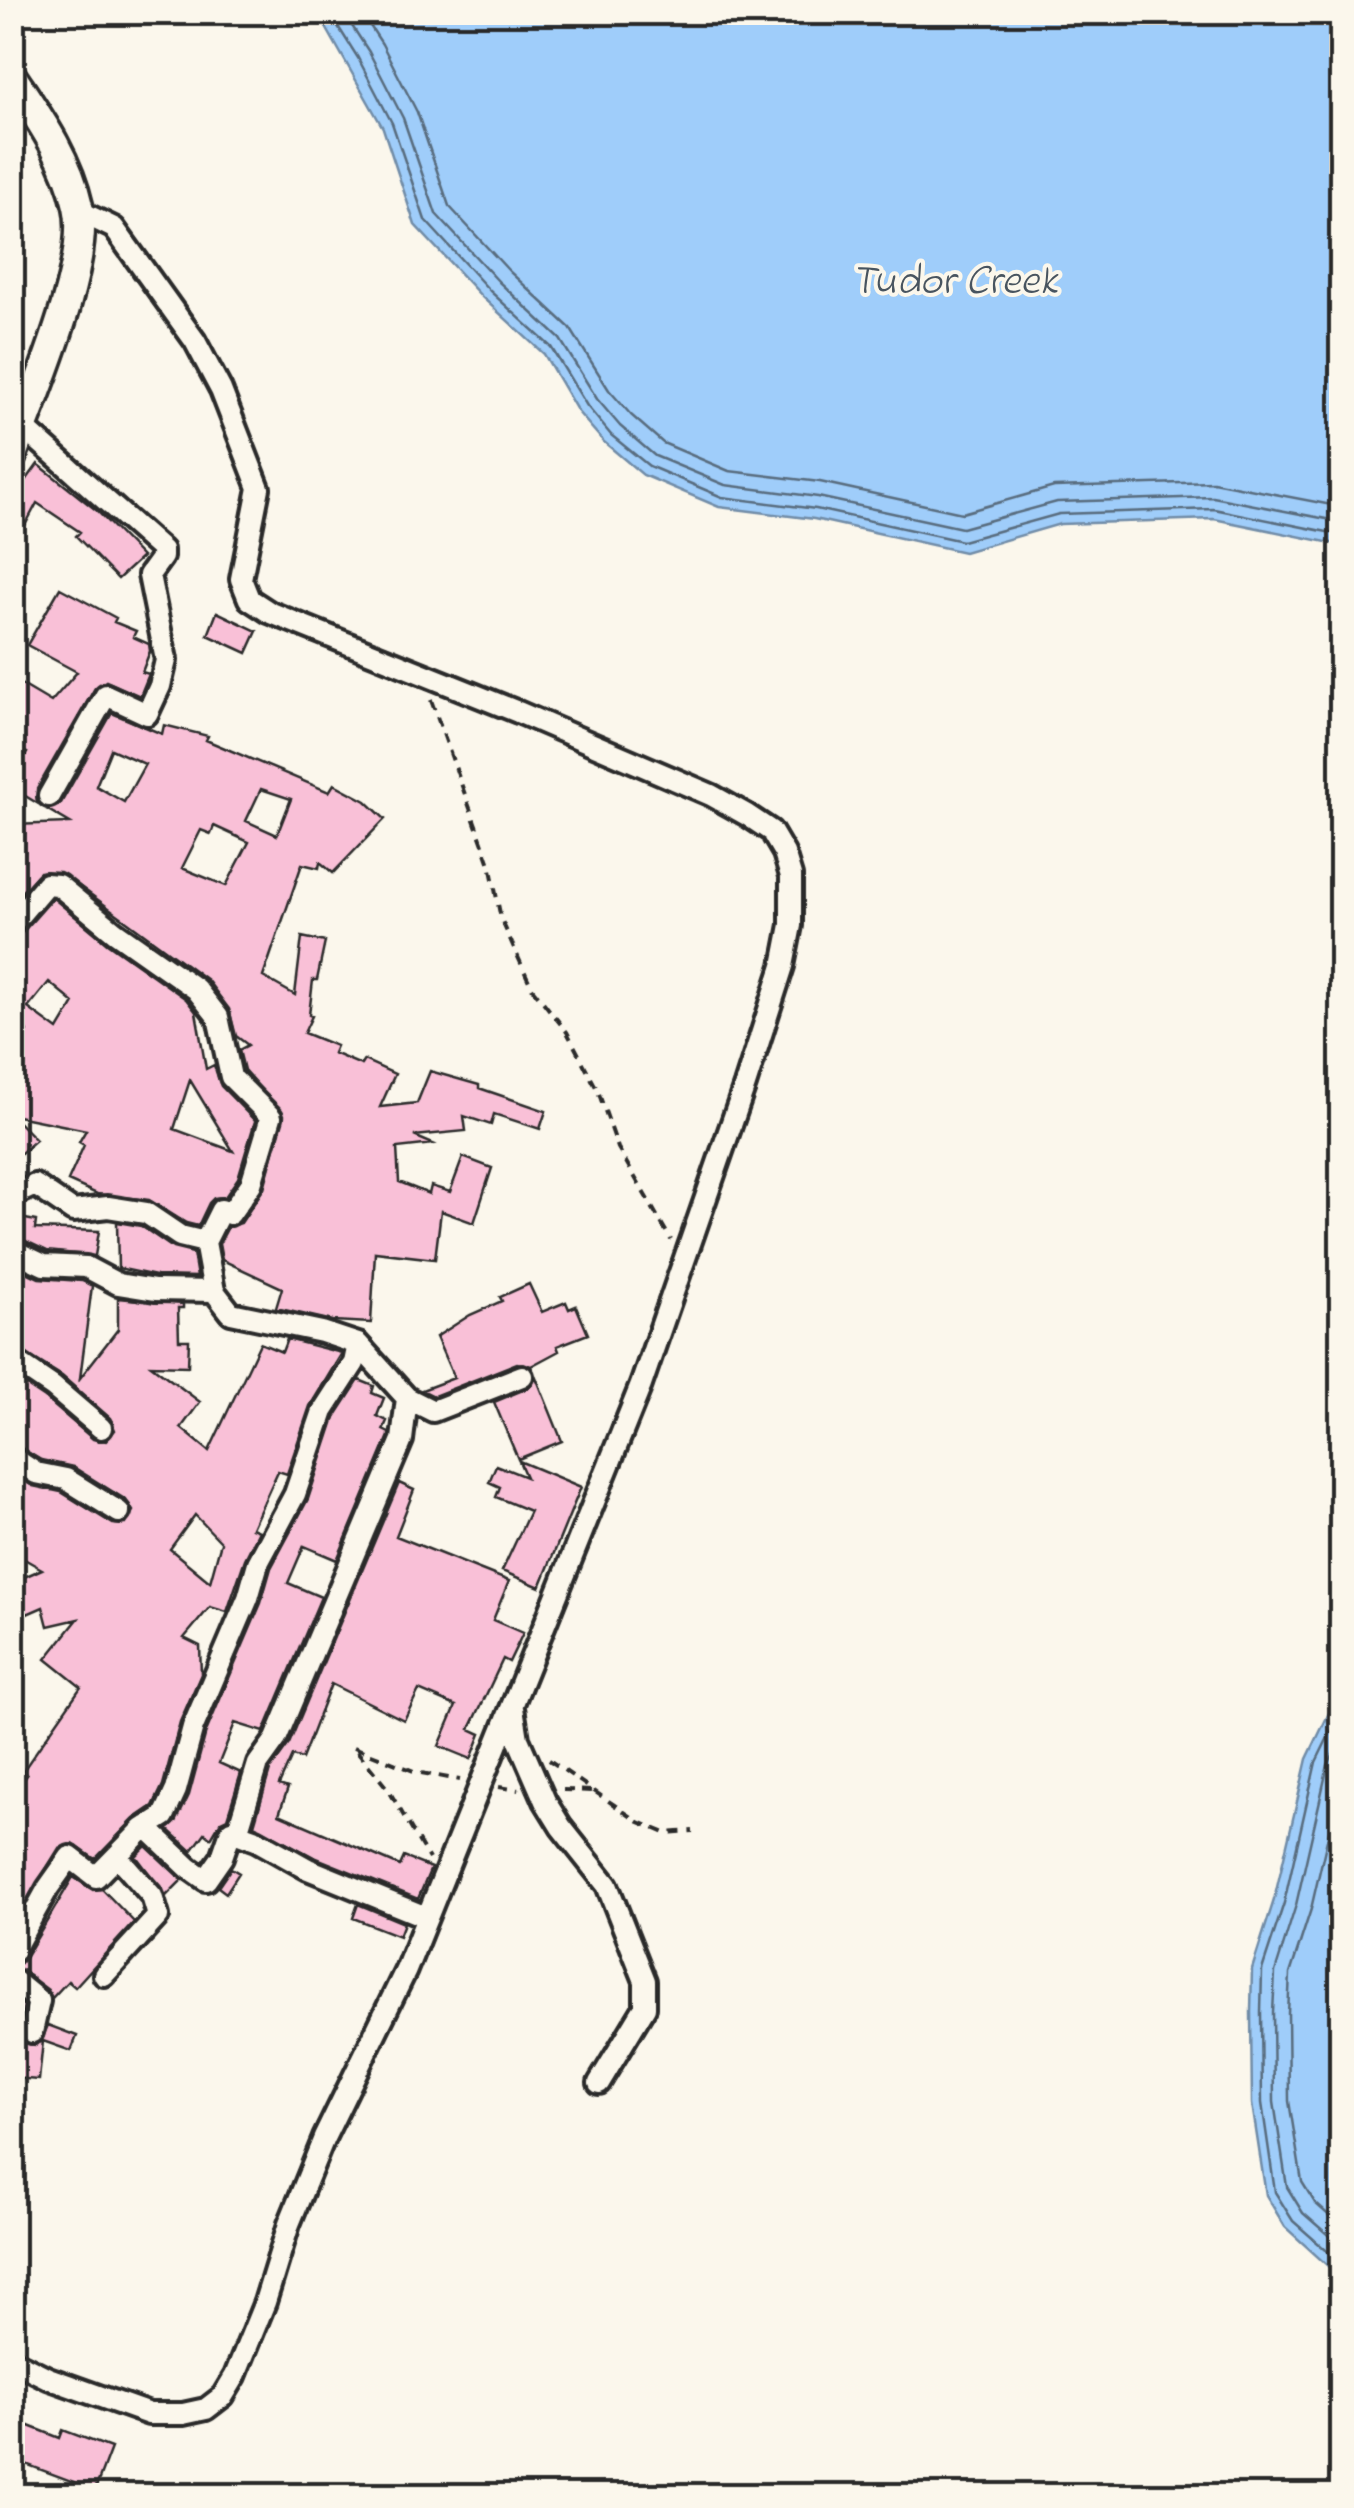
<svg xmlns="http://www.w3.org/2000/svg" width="1354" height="2508" viewBox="0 0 1354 2508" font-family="'Indie Flower',sans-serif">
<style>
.water{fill:#9fcdfa;stroke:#718ca7;stroke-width:2.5}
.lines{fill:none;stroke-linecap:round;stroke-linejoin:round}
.shore{stroke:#596c7e;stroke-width:2.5}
.building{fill:#f9c0d7;stroke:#2b2b2b;stroke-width:2.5;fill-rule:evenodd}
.minor-casing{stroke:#2b2b2b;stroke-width:28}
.secondary-casing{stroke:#2b2b2b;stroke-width:35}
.path{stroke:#2b2b2b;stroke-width:4;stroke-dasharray:10 8;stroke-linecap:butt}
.minor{stroke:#fbf7ec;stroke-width:20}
.secondary{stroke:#fbf7ec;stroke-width:28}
.labels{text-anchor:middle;stroke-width:8;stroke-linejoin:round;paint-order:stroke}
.water-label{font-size:42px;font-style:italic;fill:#48545f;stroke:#fbf7ec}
</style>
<rect width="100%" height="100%" fill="#fbf7ec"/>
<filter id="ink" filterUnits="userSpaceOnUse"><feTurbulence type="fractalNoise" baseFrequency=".01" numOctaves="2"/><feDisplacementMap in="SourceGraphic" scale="20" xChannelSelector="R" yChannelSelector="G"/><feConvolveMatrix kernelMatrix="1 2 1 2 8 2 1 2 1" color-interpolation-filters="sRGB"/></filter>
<g filter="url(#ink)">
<path class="water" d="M318,13H1341V545L1214,519L1060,524L964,552L814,519L719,507L643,475L604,442L578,412L544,354L483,298L415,225L383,128Z
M1341,1688V2278L1285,2227L1266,2195L1252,2104L1251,2012L1252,1969L1274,1900L1307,1759Z"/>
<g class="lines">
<path class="shore" d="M329,12L358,58L392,123L425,220L490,291L551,347L587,406L611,435L649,466L722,497L816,509L962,541L1059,514L1214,509L1342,535
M343,12L369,52L403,118L436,214L499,282L560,339L597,399L620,426L655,456L725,485L818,497L962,528L1057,502L1213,497L1342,522
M361,12L382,44L417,112L449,206L509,271L570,328L609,390L631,415L663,443L729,471L820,482L962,513L1054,487L1213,482L1342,507
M1342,1709L1316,1762L1284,1903L1262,1970L1261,2013L1262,2103L1275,2192L1293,2221L1342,2264
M1342,1736L1328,1765L1296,1905L1275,1972L1273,2013L1274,2102L1287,2187L1303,2213L1342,2247
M1342,1775L1311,1909L1290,1974L1288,2013L1289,2101L1302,2182L1315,2203L1342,2227"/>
</g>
<path class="building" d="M38,464L96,510L142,557L118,579L76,536L80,532L37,503L12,550V500Z
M60,588L116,618L114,622L136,631L133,637L149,644L150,651L142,672L149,674L140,696L106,681L95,688L37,789V803L12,788V776L27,753L12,746V679L51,702L77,672L27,645Z
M217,612L257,631L247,653L208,635Z
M112,713L162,734L164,725L208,736L206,740L329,792L334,784L366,801L385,819L333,873L320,862L319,868L302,864L263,977L295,995L302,937L325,942L317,980H313L309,1015L312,1016L304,1033L336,1046L333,1053L361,1065L364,1060L395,1074L380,1107L417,1103L430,1071L479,1085V1088L546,1111L540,1129L494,1114L491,1125L464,1116L466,1131L414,1136L433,1144L397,1148L399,1182L429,1194L431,1186L450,1192L463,1157L492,1168L474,1223L441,1211L435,1259L375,1252L371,1323L333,1321L276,1308L282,1288L222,1260L219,1244L228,1227L241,1223L264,1188L284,1115L244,1070L239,1050L248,1045L236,1036L229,1009L207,980L60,872H40L12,902V825L70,823L48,810L61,803ZM111,749L145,764L124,802L96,786ZM261,789L291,799L277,835L246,821ZM214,826L249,842L226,886L182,868L201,830L211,834Z
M53,898L107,943L186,999L196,1012L206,1069L214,1065L221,1086L255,1121L238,1178L225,1197L214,1198L209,1203L198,1226L186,1223L149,1200L97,1194L68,1181L84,1145L79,1142L86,1130L12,1115V1059L27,1031L17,1023L12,1029V937L22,933ZM49,982L74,1003L58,1030L28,1008ZM190,1080L233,1151L174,1129Z
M12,1115L36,1140L12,1161Z
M20,1218L36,1221L35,1229L99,1231L95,1256L47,1251L17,1237Z
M117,1222L141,1226L173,1248L193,1253L197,1277L156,1276L118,1268Z
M14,1266L39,1278L82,1281L92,1286L80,1378L118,1329V1298L183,1304V1308H178L179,1340H189L188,1366L151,1365L200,1402L181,1428L209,1451L260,1343L282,1352L287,1339L342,1353L310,1406L287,1474L278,1471L252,1528L259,1531L245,1559L227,1612L210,1607L184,1638L200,1646L201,1674L180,1722L163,1785L153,1806L134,1819L95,1859L73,1844L59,1848L12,1924V1795L27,1775L22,1772L81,1687L46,1659L78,1619L48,1626L43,1607L27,1614L13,1582L42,1569L12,1552V1474L33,1486L61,1492L113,1524H126L133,1511L126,1500L73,1467L41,1460L12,1443V1376L45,1398L93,1439L106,1441L115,1430L110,1418L62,1376L12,1345ZM195,1515L221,1542L210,1582L170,1549Z
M529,1284L542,1312L566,1302L569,1309L576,1306L588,1334L557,1346L559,1351L531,1366L517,1363L434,1396L422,1390L454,1378L436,1337L470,1315L502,1301L500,1297Z
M536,1377L562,1441L518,1459L494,1402L528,1388Z
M359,1380L374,1386L372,1393L384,1398L377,1416L387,1421L383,1430L389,1433V1436L337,1560L304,1546L288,1583L321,1597L264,1732L235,1723L219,1763L241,1773L227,1818L221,1821L211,1838L205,1833L192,1851L168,1829L176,1822L189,1795L206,1732L261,1603L271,1568L308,1499L335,1417Z
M519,1461L581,1487L540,1587L502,1571L530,1511L496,1497L500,1487L489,1482L496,1465L526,1477Z
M399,1483L414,1490L396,1536L509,1581L493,1620L523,1633L509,1662L503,1659L470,1729L481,1734L471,1759L439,1746L456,1706L419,1690L404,1720L331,1684L302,1759L292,1756L279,1785L288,1788L279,1814L400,1866L404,1857L431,1868L418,1899L314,1857L254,1825L270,1770L289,1744Z
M146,1846L182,1880L166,1896L136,1856Z
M231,1868L239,1873L226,1893L218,1887Z
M73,1877L93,1890L102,1889L134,1922L75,1987L68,1981L52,1998L48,1990L16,1966L24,1960Z
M358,1904L404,1923L399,1936L353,1918Z
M12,1997L24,2006L18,2030L23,2043L35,2045L41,2042L48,2025L77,2036L71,2051L43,2041L39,2080L12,2078Z
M12,2419L60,2438L63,2430L111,2448L95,2490L12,2459Z"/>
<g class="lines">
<defs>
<path id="minor" d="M23,427L162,550V557L149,575L166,660L160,686L147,714L106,695L49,796
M12,924L46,884L58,885L115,932L196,989L218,1017L231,1077L271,1117L251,1184L230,1214L221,1210L205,1242
M12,1196L35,1185L73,1211L108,1207L146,1213L180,1236L205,1242L214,1291L231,1313L322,1332L358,1344L407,1398L433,1411L522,1376
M12,1250L44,1265L86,1267L118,1284L155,1290L214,1291
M12,1359L53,1387L101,1428
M12,1457L36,1473L66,1479L119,1512
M513,1708L518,1739L545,1801L561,1827L607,1885L645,1981V2007L599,2083
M146,1827L189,1868L206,1880L222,1857L231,1831L256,1840L308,1869L426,1917
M237,1833L258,1764L276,1739L402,1440L407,1398
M12,1953L48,1888L70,1857L96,1877L143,1829L164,1816L176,1790L193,1727L248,1598L258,1563L295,1494L323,1411L354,1363L358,1344
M104,1975L158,1916L152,1896L117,1856
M12,1979L39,2001L32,2032
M12,2360L48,2378L149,2414H183L206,2409L223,2396L235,2376L265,2302L289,2224L324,2138L406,1970L641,1385L745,1085L783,966L791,925V876L784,853L771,831L747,815L711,795L518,712L269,612L249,599L241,579L259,488L221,390L195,341L114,228L79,211"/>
<path id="secondary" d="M12,77C39,118 67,157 78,206C92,263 33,397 12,455"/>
</defs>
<use href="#minor" class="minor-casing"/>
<use href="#secondary" class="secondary-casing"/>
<path class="path" d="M431,700L490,864L501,919L532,988L567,1032L598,1091L618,1148L671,1240
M354,1747L416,1772L460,1780
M357,1751L388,1789L429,1859
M549,1760L639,1822L665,1833L693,1831
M499,1787L519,1790
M563,1790L593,1791"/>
<use href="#minor" class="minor"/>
<use href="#secondary" class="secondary"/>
</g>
</g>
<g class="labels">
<g class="water-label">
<text x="954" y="293">Tudor Creek</text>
</g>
</g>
<rect width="1354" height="2508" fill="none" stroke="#fbf7ec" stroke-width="50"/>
<rect x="25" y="25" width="1304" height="2458" fill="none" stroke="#2b2b2b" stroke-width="4" filter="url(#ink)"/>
</svg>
